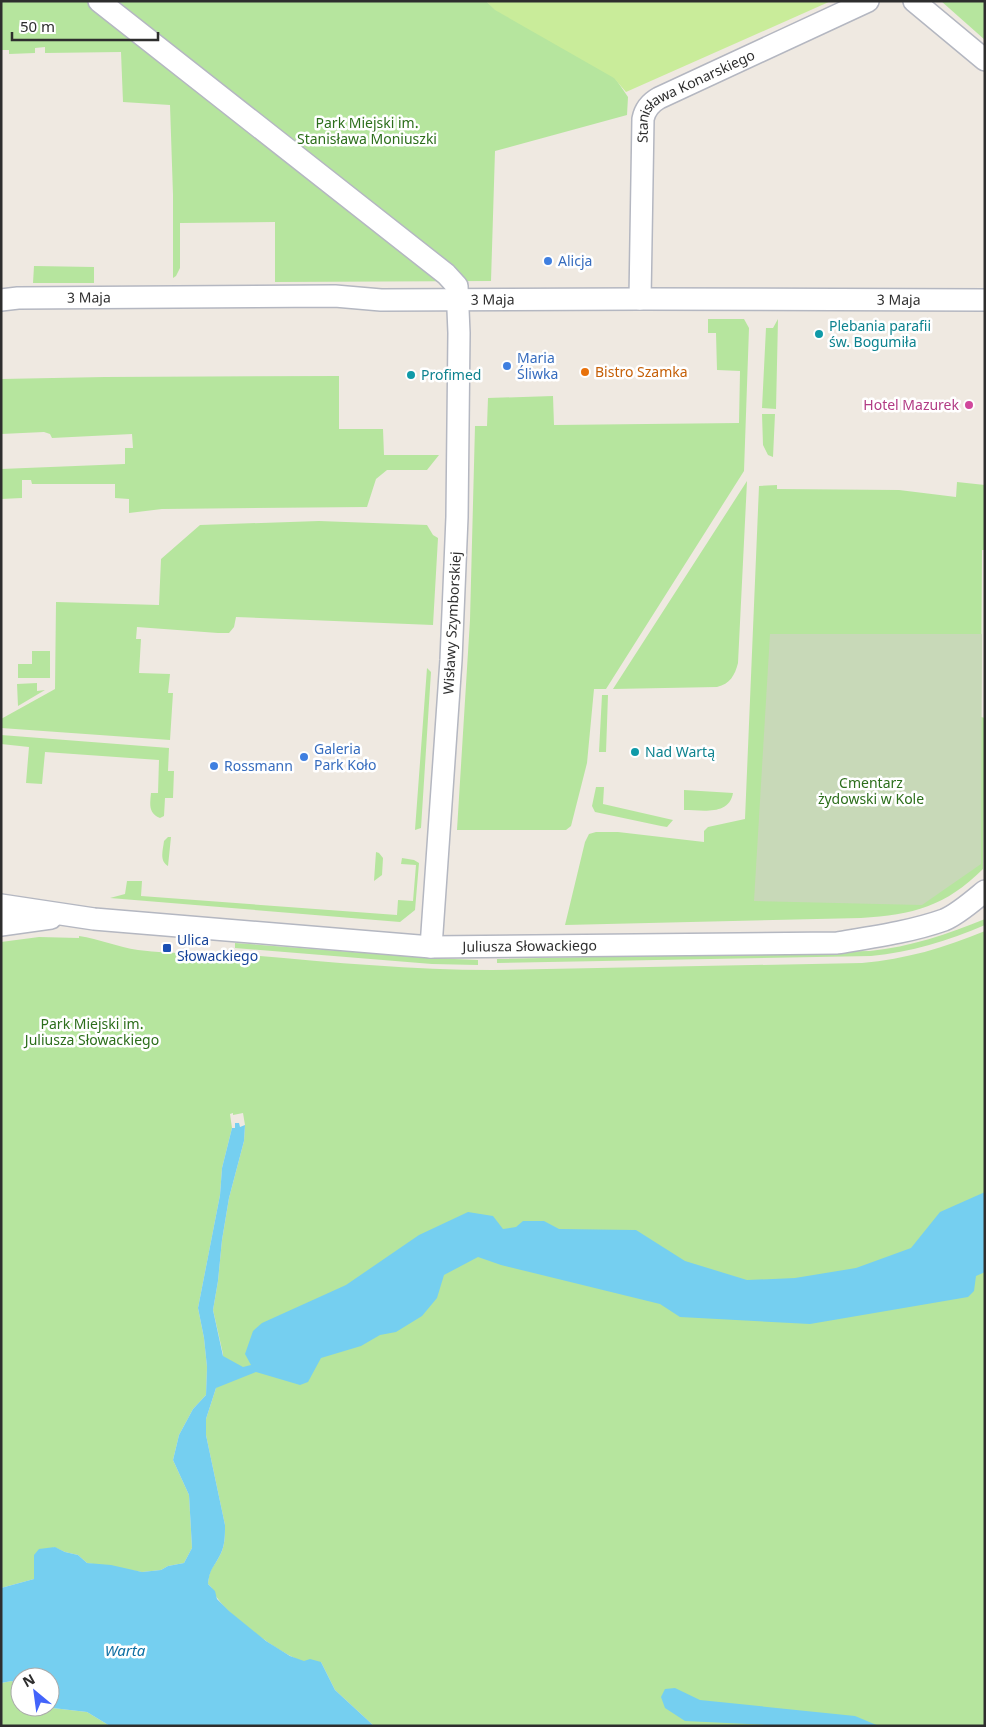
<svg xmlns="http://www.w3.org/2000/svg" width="986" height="1727" viewBox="0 0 986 1727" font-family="'Noto Sans',sans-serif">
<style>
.green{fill:#b6e59e}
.cemetery{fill:#c8d9b8}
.pitch{fill:#c9ec9a}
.water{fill:#75cff0}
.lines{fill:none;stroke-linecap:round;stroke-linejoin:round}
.minor-casing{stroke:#b4b7c1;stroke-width:24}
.minor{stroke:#fff;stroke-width:21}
.shop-dot{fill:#3f7fe0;stroke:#fff;stroke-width:2}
.culture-dot{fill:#0f9aa8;stroke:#fff;stroke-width:2}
.food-dot{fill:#e8710a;stroke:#fff;stroke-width:2}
.hotel-dot{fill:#d1479c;stroke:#fff;stroke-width:2}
.transit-dot{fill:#1a4fb4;stroke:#fff;stroke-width:2}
.labels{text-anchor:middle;stroke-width:5;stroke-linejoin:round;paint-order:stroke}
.street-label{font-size:14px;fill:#2e2e2e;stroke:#fff}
.park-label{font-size:14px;fill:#2c6e1b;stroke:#fff}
.shop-label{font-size:14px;fill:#366cbe;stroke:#fff;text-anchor:start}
.culture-label{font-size:14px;fill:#0d838f;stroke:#fff;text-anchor:start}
.food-label{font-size:14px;fill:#c56008;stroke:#fff;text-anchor:start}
.hotel-label{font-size:14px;fill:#b23c85;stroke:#fff;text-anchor:end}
.transit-label{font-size:14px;fill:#164399;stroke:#fff;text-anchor:start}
.water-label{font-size:15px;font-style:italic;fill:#0d6fa3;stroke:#fff}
</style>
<rect width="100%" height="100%" fill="#efe9e1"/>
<path class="green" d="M1,1H486L495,9L502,1L615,78L628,97L627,115L495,151L491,281L275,282V222L180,223V268L176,276L173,278V195L170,105L123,102L121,52L45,53V47L35,48V53L9,54V50H1Z
M941,1H985V40Z
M34,266L94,267V283H33Z
M708,319H744L749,328L744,471L606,689H594L587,763L571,826L566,830H457L470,620L475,426H487L488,398L553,396L554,425L739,423L740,371L717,370L716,333H708Z
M778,319L776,409L762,408L766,328H773Z
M339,376V429H383L384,455H439L427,470H387L376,479L367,507L162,509L129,513V499L115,498V484H32L31,480H22V498L1,499V469L125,464V448H133L132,434L52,438L50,434L44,432L1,434V379L105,377Z
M762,414H775L773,457L768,455L763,445Z
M747,481L738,663C735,675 730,684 717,687L613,689Z
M957,482L985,485V550H982L981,717L985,718L983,869C946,906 913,915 861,918L565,925L585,842L589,834L596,832H618L704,842V831L708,827L745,819L759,486L777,485V489L899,490L956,497Z
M319,521L427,525L433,535L438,538L433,625L236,617L234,627L229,633H218L137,627L136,639H141L139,673L170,674L168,693H173L170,740L1,728V719L55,689L56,602L159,605L161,559L200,525Z
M32,651H50V678H18V664H32Z
M427,668L431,672L421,828L415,830Z
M37,683V691L45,690L18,706L17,684Z
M602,695H608L606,752H599Z
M1,735L169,748L168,771H174L173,798H165L164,816L160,818C148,813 150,804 151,793H158L159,760L45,752L42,784L26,783L29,747L1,744Z
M596,787H604L603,804L673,820L667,827L661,826L595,812L592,806Z
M684,790L733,793C729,816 702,810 684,810Z
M168,837H171L168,866C159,861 163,850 164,841Z
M376,852L379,853L383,858L382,875L374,881Z
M402,858L414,860L419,863L415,910L400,922L110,898L125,894L127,881H142L141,896L397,915L398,900L413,901L416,865L401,864Z
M985,919V925C948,941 911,952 871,956L497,963V959L870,951C910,947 948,934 985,919Z
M985,931V1726H374L335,1690L321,1662C315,1662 308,1663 302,1661C282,1655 230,1617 218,1599C214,1594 214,1589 208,1584C210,1567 212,1570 219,1557C225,1547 225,1537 225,1525L206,1435V1419L216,1388L223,1373V1354L213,1310L218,1281L222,1240L229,1198L244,1141L245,1125L243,1113L233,1115V1113L230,1114L232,1128L222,1168L220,1195L198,1308L204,1338L207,1367L206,1395L193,1409L179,1435L173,1460L189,1495L192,1548L184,1563L168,1566L161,1570L142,1572L87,1563L78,1555L65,1552L54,1547L35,1568L34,1579L1,1588V942L39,937L79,938V936C99,939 118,947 138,950C175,955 212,952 249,955C330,962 411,970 492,970L862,963C906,959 944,948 985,931Z
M235,943L431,958L478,960V965L432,964L235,948Z
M12,1681L20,1688V1707H44L87,1712L110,1726H1V1683Z"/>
<path class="cemetery" d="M770,634H982L981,864L922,905L754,901Z"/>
<path class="pitch" d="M486,1H831L626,92L614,78L495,10Z"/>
<path class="water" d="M235,1123H239L240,1127L245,1125L244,1141L229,1198L222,1240L218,1281L213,1310L223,1356L243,1367L251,1365L245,1354L253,1331L262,1323L346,1285L419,1235L468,1212L493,1216L503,1229L516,1227L523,1221H544L559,1229L636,1230L685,1261L747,1280L795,1278L856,1268L911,1248L940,1212L985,1192V1272L976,1276L974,1291L968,1297L810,1324L680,1317L660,1304L501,1265L478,1257L444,1275L437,1298L422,1316L396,1332L380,1335L361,1346L321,1358L308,1382L300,1385L256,1372L216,1388L206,1419V1435L225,1525C225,1537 225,1547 219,1557C212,1570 210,1569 208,1584L215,1591L217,1599L229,1611L266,1641L290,1656L304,1661L310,1659L321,1662L335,1690L374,1726H110L87,1712L44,1707H50V1677H20V1688L12,1681L1,1683V1588L34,1579V1555L39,1549L55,1547L65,1552L78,1555L87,1563L111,1565L142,1572L161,1570L168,1566L184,1563L192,1548L189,1495L173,1460L179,1435L193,1409L206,1395L207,1367L204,1338L198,1308L220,1195L222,1168L232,1128H235Z
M675,1688L700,1700L855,1716L879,1726H790L685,1721L665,1708L661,1697L665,1689Z"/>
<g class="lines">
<defs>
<g id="minor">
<path d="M99,1L446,274L457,286L459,333L457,517L451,660L431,947"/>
<path d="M914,1L985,60"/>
<path id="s1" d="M640,299L643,119C645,109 650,103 659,98L868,1"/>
<path id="s2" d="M1,300L18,298L335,296L381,300L640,299L985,300"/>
<path id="s3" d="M1,905L94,919L431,947L837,943C873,937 910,932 944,920C957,915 974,900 985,891"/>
<path d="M1,925L51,918"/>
</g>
</defs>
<use href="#minor" class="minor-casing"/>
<use href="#minor" class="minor"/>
</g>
<g class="shop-dot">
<circle cx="548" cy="261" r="5"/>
<circle cx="507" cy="366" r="5"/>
<circle cx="304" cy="757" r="5"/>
<circle cx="214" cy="766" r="5"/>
</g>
<g class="culture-dot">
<circle cx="819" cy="334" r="5"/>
<circle cx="411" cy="375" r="5"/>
<circle cx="635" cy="752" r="5"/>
</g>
<circle class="food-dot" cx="585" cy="372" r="5"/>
<circle class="hotel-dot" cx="969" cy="405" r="5"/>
<rect class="transit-dot" x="162" y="943" width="10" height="10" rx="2.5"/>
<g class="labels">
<g class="street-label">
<text dy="5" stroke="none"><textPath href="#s1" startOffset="234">Stanisława Konarskiego</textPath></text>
<text dy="5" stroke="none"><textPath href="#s2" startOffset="88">3 Maja</textPath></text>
<text dy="5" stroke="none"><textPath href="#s2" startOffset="492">3 Maja</textPath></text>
<text dy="5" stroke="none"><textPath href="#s2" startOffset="898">3 Maja</textPath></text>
<text transform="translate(452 623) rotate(-87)" y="5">Wisławy Szymborskiej</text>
<text dy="5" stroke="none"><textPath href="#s3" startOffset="531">Juliusza Słowackiego</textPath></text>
</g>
<g class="park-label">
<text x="367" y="128">Park Miejski im.<tspan x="367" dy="16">Stanisława Moniuszki</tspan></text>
<text x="871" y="788">Cmentarz<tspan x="871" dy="16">żydowski w Kole</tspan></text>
<text x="92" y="1029">Park Miejski im.<tspan x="92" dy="16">Juliusza Słowackiego</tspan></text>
</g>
<g class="shop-label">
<text x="558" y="266">Alicja</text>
<text x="517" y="363">Maria<tspan x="517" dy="16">Śliwka</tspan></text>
<text x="314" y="754">Galeria<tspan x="314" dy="16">Park Koło</tspan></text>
<text x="224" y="771">Rossmann</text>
</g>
<g class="culture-label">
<text x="829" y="331">Plebania parafii<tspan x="829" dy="16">św. Bogumiła</tspan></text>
<text x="421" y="380">Profimed</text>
<text x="645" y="757">Nad Wartą</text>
</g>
<g class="food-label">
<text x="595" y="377">Bistro Szamka</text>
</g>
<g class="hotel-label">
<text x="959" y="410">Hotel Mazurek</text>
</g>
<g class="transit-label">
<text x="177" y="945">Ulica<tspan x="177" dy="16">Słowackiego</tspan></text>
</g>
<g class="water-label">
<text x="125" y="1656">Warta</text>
</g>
</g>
<rect width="986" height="1727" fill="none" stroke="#2e2e2e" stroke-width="5"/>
<g transform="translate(35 1692) rotate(331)"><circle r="24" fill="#ffffff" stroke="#ababab"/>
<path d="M0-4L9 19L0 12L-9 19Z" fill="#4264fb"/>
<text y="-8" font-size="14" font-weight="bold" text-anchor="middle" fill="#2e2e2e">N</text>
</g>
<path d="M12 32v8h146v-8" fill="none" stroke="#2e2e2e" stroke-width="2.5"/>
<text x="20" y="32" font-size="15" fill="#2e2e2e" stroke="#ffffff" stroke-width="4" paint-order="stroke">50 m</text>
</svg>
